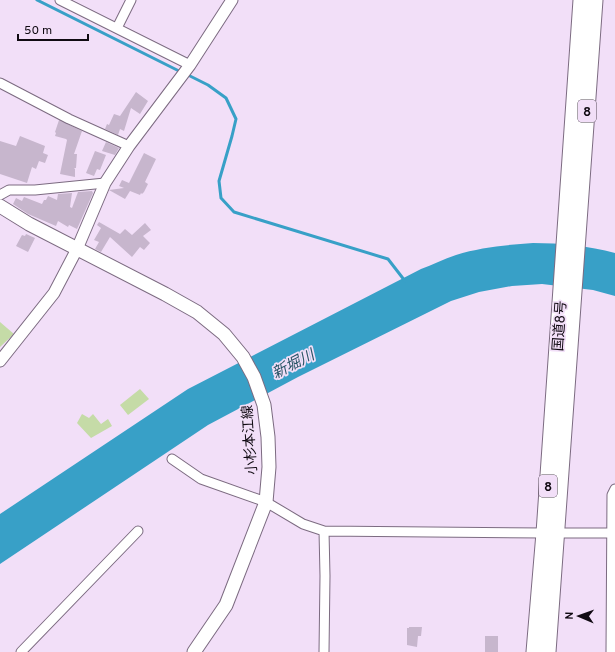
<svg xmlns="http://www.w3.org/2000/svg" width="615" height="652" viewBox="0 0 615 652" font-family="Overpass,'Noto Sans JP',sans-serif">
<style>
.green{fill:#c5dba7}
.water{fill:#38a0c7}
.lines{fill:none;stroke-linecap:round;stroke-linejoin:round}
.stream{stroke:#38a0c7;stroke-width:3}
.building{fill:#c7b6cd}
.minor-casing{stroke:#7c6b81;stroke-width:11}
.tertiary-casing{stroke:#7c6b81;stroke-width:13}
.secondary-casing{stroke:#7c6b81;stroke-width:15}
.trunk-casing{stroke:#7c6b81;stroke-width:17}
.minor{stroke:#fff;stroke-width:9}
.tertiary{stroke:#fff;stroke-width:11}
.secondary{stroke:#fff;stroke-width:13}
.trunk{stroke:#fff;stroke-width:15}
.labels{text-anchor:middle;stroke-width:3.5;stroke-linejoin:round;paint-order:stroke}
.shield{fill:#f2dff8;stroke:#544a57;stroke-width:1}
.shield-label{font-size:13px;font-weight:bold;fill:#100a12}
.street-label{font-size:14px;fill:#100a12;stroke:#f2dff8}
.water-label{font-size:15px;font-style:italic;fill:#2a5566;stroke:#f2dff8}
</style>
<rect width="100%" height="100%" fill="#f2dff8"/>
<path class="green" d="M0,322L14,334L0,347Z
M140,389L149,399L128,415L120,405Z
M82,414L89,418L93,414L101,424L108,419L112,426L91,438L77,423Z"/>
<path class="water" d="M533,243C560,243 589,246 615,253V296L593,290L542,284L512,286L479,292L451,301L298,377L208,425L0,564V514L188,389L421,269C432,265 444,259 456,255C481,247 507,245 533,243Z"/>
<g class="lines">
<path class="stream" d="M37,0L181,72
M186,74L208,85L226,98L236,119L232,136L219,181L221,198L234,212L388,259L405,281"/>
</g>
<path class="building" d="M136,92L148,101L140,114L131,108L124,131L120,129L118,135L105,129L107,124L109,125L114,114L120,116Z
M59,120L82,131L74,154H77L76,168H74L75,169V177L60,174L67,140L66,139L55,136L56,133L55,132Z
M20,136L45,146L43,153L48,155L45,163L39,161L36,169L32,167L27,183L0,174V141L16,146Z
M106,142L119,148L115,155L102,151Z
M95,151L106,155L100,170L97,169L94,176L86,173Z
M144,153L156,159L145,182L148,184L144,192L142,194L141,193L140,195L130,191L125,199L109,190L124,188L119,186L122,180L129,183Z
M92,191L93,193L77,229L69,225L68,227L58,221L56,226L28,214L13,204L16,198L22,201L24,197L42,204L44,200H46L48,196L57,200L58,194L72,193L70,207L72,208L78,192Z
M99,222L120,234L125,229L132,235L145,223L151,230L143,236L150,243L144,250L140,247L132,257L110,237L101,252L95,249L99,242L94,240L101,228L97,225Z
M26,234L35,238L28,252L16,246L22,235L25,236Z
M409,627H422L421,636H418L417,647L407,645V628H409Z
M485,636H498V652H485Z"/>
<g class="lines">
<defs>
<path id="minor" d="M60,0L190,65
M117,28L131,0
M0,83L69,119L129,146
M0,195L9,190H35L105,183
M172,459L201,479L266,502L303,524L324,531L544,533
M324,531L325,576L324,652
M557,533H612
M21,652L138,531
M611,652L612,495L615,489"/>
<path id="tertiary" d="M0,361L54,293L77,249L105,183L129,146L190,65L232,0"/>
<path id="secondary" d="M0,206L29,224L165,294L197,312L224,334L243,357L254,377L264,405L268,437L269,467L266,502L226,605L194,652"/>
<path id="trunk" d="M534,652L544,533L581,0
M548,652L595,0"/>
</defs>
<use href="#minor" class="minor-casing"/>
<use href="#tertiary" class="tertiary-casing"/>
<use href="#secondary" class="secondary-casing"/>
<use href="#trunk" class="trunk-casing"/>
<use href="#minor" class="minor"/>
<use href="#tertiary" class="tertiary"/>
<use href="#secondary" class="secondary"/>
<use href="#trunk" class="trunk"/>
</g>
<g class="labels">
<g class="shield">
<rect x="578" y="100" width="18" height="22" rx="3"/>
<rect x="539" y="475" width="18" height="22" rx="3"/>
</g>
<g class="shield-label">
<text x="587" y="116">8</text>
<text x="548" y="491">8</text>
</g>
<g class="street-label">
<text transform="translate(559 326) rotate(-86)" y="5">国道8号</text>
<text transform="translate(249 440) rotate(-94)" y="5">小杉本江線</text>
</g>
<g class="water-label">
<text transform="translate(293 364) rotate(-27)" y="5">新堀川</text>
</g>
</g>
<g transform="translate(579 616) rotate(272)" stroke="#f2dff8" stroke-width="3" paint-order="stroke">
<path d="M0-3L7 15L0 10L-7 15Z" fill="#100a12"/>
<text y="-6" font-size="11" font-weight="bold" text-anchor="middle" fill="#100a12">N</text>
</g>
<path d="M18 34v6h70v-6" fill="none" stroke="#100a12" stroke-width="2"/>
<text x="24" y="34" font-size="12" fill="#100a12" stroke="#f2dff8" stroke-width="3" paint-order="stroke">50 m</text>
</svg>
